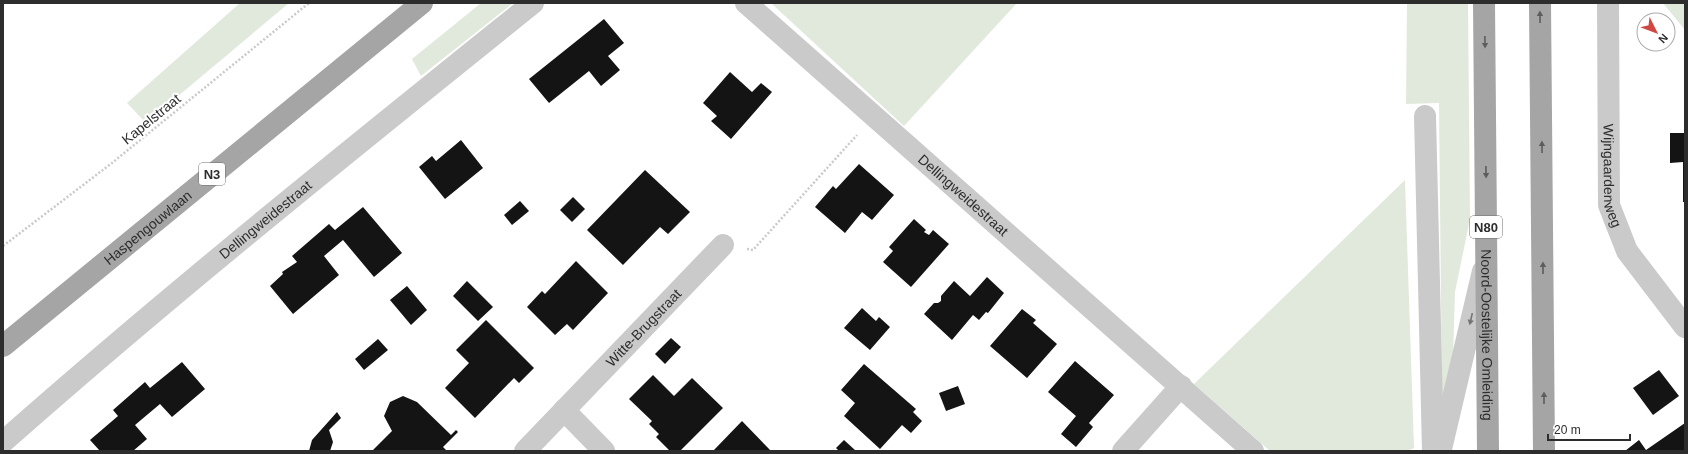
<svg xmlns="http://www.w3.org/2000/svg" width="1688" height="454" font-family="Arial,sans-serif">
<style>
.green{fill:#e1e9dc}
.building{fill:#141414}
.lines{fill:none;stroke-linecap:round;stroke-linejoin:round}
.path{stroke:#cacaca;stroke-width:2.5;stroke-dasharray:2 2;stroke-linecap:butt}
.minor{stroke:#cacaca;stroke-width:22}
.major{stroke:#a5a5a5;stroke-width:22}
.oneway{fill:#5d5d5d}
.oneway2{fill:#747474}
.labels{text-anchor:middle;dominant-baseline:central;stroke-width:4;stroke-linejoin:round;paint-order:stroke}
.shield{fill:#fff;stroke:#6c6c6c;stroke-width:1}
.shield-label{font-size:13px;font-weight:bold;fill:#2d2d2d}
.street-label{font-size:14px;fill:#2d2d2d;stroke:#fff}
</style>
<rect width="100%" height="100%" fill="#fff"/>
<g class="green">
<path d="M240,3H289L146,123L127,103Z"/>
<path d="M481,3H513L421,76L412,59Z"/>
<path d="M771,3H1017L904,126Z"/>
<path d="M1407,3H1468L1470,219L1455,292L1453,357L1442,403L1439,103L1406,104Z"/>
<path d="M1663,3H1685V30Z"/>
<path d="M1405,180L1414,448L1407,451H1270L1194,384Z"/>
</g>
<g class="building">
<path d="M604,19L624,43L608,56L620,70L601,86L589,71L549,103L529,79Z"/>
<path d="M730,72L752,92L761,83L772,92L731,139L711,121L717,116L703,103Z"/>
<path d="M1670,133H1685V202H1683V162L1670,163Z"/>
<path d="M461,140L483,168L445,199L419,167L432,156L436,161Z"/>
<path d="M859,164L894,195L872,220L862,212L845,233L815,207L833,186L836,189Z"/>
<path d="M645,170L690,212L668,234L660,227L623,265L587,230Z"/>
<path d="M573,197L585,209L572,222L560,210Z"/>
<path d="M520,201L529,211L512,225L504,215Z"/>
<path d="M363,207L402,253L374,277L343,240L324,256L339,275L293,314L270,286L283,274L282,272L297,262L292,256L329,224L335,230Z"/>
<path d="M914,219L926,230L924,232L929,235L933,230L949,244L911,287L883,262L893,251L889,247Z"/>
<path d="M576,261L608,293L573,330L567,324L555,335L527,307L542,291L545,294Z"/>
<path d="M987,277L1004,293L988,313L986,312L979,320L973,315L952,340L924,314L934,303H938L941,301V296L954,281L970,296Z"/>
<path d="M467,281L493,307L478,321L453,296Z"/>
<path d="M407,286L427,310L411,325L390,300Z"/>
<path d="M862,308L876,321L879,317L890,327L870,350L844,328Z"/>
<path d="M1022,309L1036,320L1033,323L1057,344L1027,378L990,346Z"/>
<path d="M486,320L534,368L519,383L514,378L475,418L445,388L469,363L456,350Z"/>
<path d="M671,338L681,347L665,364L655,354Z"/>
<path d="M378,339L388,350L364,370L355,359Z"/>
<path d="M1075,361L1114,395L1089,423L1093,427L1076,447L1061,434L1076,416L1048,392Z"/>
<path d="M182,362L205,389L172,417L160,404L135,425L147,439L133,451H100L90,440L118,416L113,410L145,382L150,388Z"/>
<path d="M864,364L916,409L913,412L922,421L911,433L902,425L880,449L844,416L855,403L841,390Z"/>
<path d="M1659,370L1679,396L1653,415L1633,388Z"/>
<path d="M653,375L674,396L692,378L723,408L680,451H670L656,437L659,434L649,424L652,421L629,399Z"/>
<path d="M958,386L965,404L946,411L939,393Z"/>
<path d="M403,396L417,402L451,435L456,430L458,432L443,447L447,451H372L392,431L384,416L390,402Z"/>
<path d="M337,412L341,418L329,430L333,442L330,451H309L312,440Z"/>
<path d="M742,421L771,451H713Z"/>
<path d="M1685,423V451H1625L1639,440L1646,450Z"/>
<path d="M844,440L856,451H839L836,448Z"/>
</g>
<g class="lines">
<g class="path">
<path d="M3,246L112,163L309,3"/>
<path d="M747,249L753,250L857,135"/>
</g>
<g class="minor">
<path id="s1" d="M746,3L1253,451"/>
<path id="s2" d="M1608,3L1609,205L1627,251L1685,327"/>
<path d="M1425,116L1433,451"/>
<path d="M564,410L604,451"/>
<path id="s3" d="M3,442C175,290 354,147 533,3"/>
<path d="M1441,449L1483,271"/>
<path id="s4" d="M525,451L723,245"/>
<path d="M1123,451L1181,386"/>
</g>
<g class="major">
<path id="s5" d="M1484,3L1488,451"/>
<path d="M1540,3L1544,451"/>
<path id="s6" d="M3,346L422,3"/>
</g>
</g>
<defs><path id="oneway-solid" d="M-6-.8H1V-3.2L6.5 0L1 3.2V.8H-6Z"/></defs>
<g class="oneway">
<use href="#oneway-solid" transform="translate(1540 17) rotate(-91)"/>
<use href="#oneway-solid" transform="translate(1485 42) rotate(89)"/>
<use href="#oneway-solid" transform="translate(1542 147) rotate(-91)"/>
<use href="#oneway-solid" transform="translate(1486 172) rotate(89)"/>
<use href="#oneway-solid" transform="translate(1543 268) rotate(-90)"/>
<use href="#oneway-solid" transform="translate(1544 398) rotate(-90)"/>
</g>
<use class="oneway2" href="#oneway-solid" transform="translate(1471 319) rotate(103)"/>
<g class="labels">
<g class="shield">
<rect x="199" y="163" width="26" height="22" rx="3"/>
<rect x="1470" y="216" width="32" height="22" rx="3"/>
</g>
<g class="shield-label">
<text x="212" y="174">N3</text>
<text x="1486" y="227">N80</text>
</g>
<g class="street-label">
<text transform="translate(151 119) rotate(-39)">Kapelstraat</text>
<text stroke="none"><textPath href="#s2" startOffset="173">Wijngaardenweg</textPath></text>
<text stroke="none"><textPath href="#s1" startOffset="290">Dellingweidestraat</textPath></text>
<text stroke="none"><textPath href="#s3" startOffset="344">Dellingweidestraat</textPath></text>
<text stroke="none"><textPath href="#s6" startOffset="187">Haspengouwlaan</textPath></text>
<text stroke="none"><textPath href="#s4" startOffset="171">Witte-Brugstraat</textPath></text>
<text stroke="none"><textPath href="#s5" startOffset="332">Noord-Oostelijke Omleiding</textPath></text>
</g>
</g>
<rect width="1688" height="454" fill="none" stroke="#2d2d2d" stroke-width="8"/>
<g transform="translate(1656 32) rotate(132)"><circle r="19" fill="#ffffff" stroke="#ababab"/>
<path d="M0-3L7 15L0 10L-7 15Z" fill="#cf4843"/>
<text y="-6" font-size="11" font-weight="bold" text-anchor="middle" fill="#2d2d2d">N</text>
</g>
<path d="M1548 434v6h82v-6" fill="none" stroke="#2d2d2d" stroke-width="2"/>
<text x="1554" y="434" font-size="12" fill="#2d2d2d" stroke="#ffffff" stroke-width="3" paint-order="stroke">20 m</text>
</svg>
